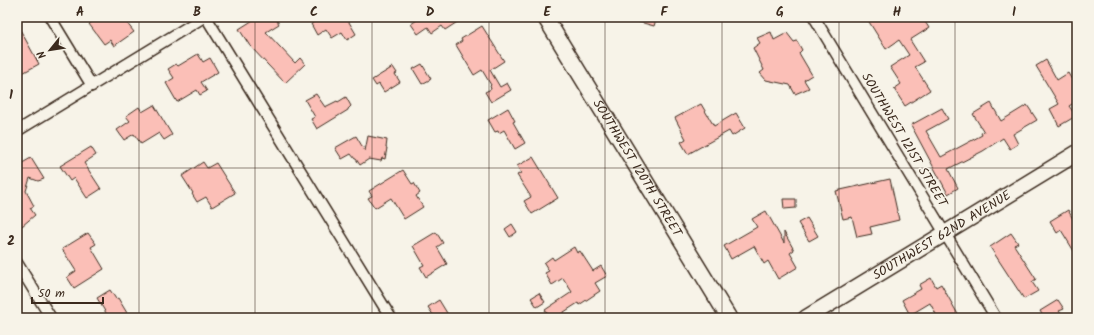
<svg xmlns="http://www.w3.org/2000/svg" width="1094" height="335" font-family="Kalam,sans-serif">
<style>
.building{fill:#fbbfb7;stroke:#3b2a1e}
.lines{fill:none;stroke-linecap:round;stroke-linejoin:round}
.street-casing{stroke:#3b2a1e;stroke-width:13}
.secondary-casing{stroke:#3b2a1e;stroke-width:18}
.street{stroke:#f7f3e8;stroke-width:10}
.secondary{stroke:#f7f3e8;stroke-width:15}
.grid{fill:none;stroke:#3b2a1e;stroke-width:1;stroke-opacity:0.55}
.labels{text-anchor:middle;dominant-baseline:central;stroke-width:3;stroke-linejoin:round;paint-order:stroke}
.street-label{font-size:13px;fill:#3b2a1e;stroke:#f7f3e8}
.neatline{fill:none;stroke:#3b2a1e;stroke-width:1.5}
.grid-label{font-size:13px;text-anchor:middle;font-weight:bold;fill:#3b2a1e}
</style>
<rect width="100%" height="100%" fill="#f7f3e8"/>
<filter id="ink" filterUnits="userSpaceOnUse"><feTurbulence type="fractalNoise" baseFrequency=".025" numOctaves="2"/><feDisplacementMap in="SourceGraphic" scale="8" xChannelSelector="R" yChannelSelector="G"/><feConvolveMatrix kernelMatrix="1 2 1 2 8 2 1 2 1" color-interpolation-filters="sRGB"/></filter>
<g filter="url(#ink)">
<g class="building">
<path d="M98,17H122L134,32L114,46L110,40L104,44L89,24Z"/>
<path d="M258,17H275L279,24L266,32L295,63L300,58L305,64L285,83L250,46L239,29Z"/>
<path d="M322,17H346L356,34L347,40L342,32L332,38L326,29L317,35L311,24Z"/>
<path d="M415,17H465L445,30L442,26L432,33L428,27L418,34L411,24L417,20Z"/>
<path d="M630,17H657L654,26L629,19Z"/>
<path d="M866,17H890L892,20L898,17H911L913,20L919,17H922L929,28L910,40L924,62L915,67L930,90L905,106L894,89L901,84L890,67L909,55L899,40L886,49Z"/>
<path d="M17,24L39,64L17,76Z"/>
<path d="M482,26L504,61L490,70L500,87L507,83L511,90L491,102L485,92L491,89L490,86L491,85L482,70L474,75L456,45L462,41L461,39Z"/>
<path d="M771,32L774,40L787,33L794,42L797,41L802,50L799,53L812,75L804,80L809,88L795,94L790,85L766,80L760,73L764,70L753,48L760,43L757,38Z"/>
<path d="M198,54L203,62L210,58L218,72L201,82L207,91L200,95L197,90L177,102L166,83L174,78L168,69L176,64L178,66Z"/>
<path d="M1046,60L1057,80L1068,73L1077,89V101L1069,106L1076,116L1059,126L1050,109L1059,104L1036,66Z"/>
<path d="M422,64L431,79L422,84L413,69Z"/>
<path d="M393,67L397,73L395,74L400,82L384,92L379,84L376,86L372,80Z"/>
<path d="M316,94L325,107L337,101L338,102L346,97L351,106L348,109V110L317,129L311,119L315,117L305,100Z"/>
<path d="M991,103L1001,121L1027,105L1037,120L1013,134L1018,144L1010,149L1003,138L983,151L948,169L958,188L948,194L911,125L942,108L948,119L926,131L941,157L982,135L981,133L984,132L973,114Z"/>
<path d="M701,104L714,126L736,113L745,128L732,136L729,131L688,154L681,142L686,139L675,118Z"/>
<path d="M154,105L172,135L164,140L159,133L141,144L134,134L124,140L117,130L130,121L126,116L139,107L142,112Z"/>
<path d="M508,108L515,121L513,122L525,143L515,149L504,130L499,133L498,131L495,132L488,120Z"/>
<path d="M356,136L365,151L368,136L387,140L386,148H387L385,159L382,158L381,161L369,159L360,165L356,159H355L351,154L342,159L335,148Z"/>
<path d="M91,147L96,155L84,163L101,189L87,198L74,178L70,181L60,166Z"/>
<path d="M533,157L558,198L532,214L524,201L531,197L517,175L521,173L517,166Z"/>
<path d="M31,158L44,179L38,181L30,178L26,191L34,206L30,208L35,215L22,226L17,217V166Z"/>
<path d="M203,162L207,168L216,163L235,193L212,207L206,197L197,202L192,194L193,193L182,176Z"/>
<path d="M403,170L412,184L414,183L420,193L416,196L423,207L404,219L391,198L375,208L368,198L372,196L369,191Z"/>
<path d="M890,179L899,220L870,227L872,234L857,237L852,217L843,219L836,191Z"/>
<path d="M783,199H796V208L784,209Z"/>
<path d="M1068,210L1074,221L1077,219V256L1061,230L1057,233L1050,221Z"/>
<path d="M766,211L784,243V232L794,250L790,253L798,267L778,279L768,261L764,264L754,246L731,259L724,246L757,227L752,219Z"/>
<path d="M807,218L818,236L809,241L798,223Z"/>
<path d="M512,224L517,232L510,237L505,229Z"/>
<path d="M436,232L443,243L437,247L447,264L426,277L420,267L424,265L413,246Z"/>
<path d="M88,233L96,244L91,247L104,269L74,288L67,277L76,271L62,249Z"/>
<path d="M1011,233L1018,243L1014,245L1036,279L1032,282L1038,291L1024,299L990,247Z"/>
<path d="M574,247L577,253L580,251L593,271L601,266L607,276L595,283L600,291L579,305L578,303L561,314L564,318H550L545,310L572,292L563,278L552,285L545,273L549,271L544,263L552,257L554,260Z"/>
<path d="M931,278L936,287L941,284L960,318H938L930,303L910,315L902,300L921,289L919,285Z"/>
<path d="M110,290L116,299L118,298L130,318H109L97,298Z"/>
<path d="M539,293L545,302L537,307L531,298Z"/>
<path d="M439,300L450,318H435L428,307Z"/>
<path d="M1058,300L1064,309L1059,311L1064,318H1044L1040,311Z"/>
</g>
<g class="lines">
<defs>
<g id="street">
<path d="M50,17L92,86"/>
<path d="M206,17L391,318"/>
<path d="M814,17L996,318"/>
<path d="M17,131L204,17"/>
<path d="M17,263L51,318"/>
</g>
<g id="secondary">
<path id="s1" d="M545,17L729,318"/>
<path id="s2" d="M806,318L1077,153"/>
</g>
</defs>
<use href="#street" class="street-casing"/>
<use href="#secondary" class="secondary-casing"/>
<use href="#street" class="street"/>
<use href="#secondary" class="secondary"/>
</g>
</g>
<path class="grid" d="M139,17V318M255,17V318M372,17V318M489,17V318M605,17V318M722,17V318M839,17V318M955,17V318M17,168H1077"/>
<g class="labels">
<g class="street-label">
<text transform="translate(904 140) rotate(59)">SOUTHWEST 121ST STREET</text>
<text stroke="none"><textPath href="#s1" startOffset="177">SOUTHWEST 120TH STREET</textPath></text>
<text stroke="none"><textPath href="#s2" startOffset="159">SOUTHWEST 62ND AVENUE</textPath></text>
</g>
</g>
<rect width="1094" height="335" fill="none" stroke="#f7f3e8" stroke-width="44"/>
<g transform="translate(50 50) rotate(240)" stroke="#f7f3e8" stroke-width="3" paint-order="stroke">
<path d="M0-3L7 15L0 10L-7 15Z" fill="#3b2a1e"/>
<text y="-6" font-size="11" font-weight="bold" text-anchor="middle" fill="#3b2a1e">N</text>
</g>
<path d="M32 297v6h71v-6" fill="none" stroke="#3b2a1e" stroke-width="2"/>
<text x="38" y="297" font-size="12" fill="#3b2a1e" stroke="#f7f3e8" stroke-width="3" paint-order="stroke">50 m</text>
<rect x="22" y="22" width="1050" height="291" class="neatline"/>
<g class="grid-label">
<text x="80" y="16">A</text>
<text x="197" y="16">B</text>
<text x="314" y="16">C</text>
<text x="430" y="16">D</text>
<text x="547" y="16">E</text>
<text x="664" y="16">F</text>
<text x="780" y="16">G</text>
<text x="897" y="16">H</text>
<text x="1014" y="16">I</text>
<text x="11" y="99">1</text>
<text x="11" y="245">2</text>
</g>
</svg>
